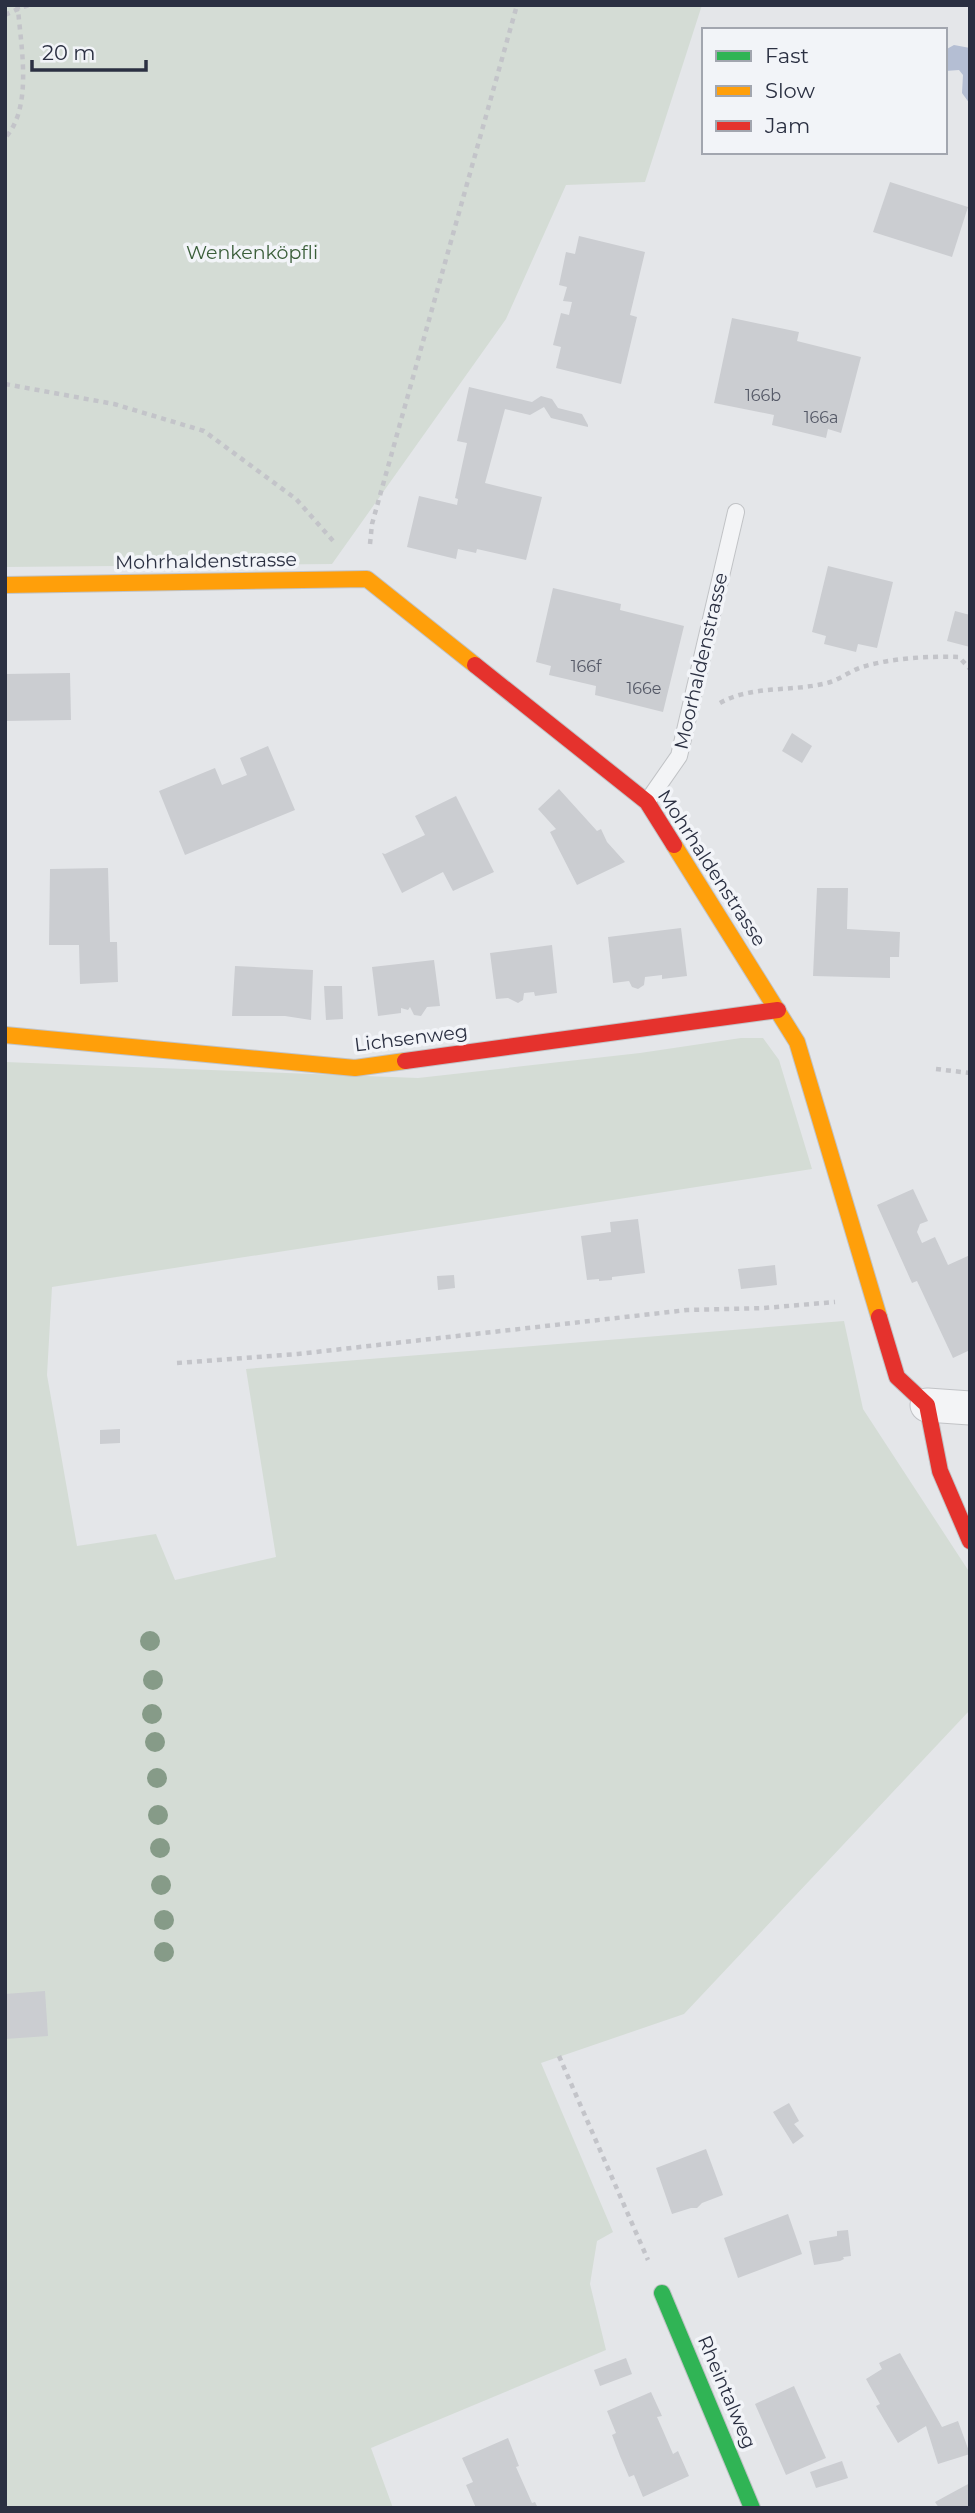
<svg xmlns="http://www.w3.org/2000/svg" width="975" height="2513" font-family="Montserrat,sans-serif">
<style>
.green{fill:#d4dcd5}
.water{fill:#b4bed3}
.building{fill:#cbcdd1}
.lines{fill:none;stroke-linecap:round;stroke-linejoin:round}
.lane-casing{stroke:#c1c3c6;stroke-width:18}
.street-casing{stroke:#c1c3c6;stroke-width:35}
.fast-casing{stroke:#c1c3c6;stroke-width:18}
.slow-casing{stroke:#c1c3c6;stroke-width:18}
.jam-casing{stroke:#c1c3c6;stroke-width:18}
.path{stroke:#c3c4c9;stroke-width:4.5;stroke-dasharray:5 5;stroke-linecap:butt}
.lane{stroke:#f3f4f6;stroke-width:16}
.street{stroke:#f3f4f6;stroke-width:33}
.fast{stroke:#30b455;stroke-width:16}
.slow{stroke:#ff9f0a;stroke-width:16}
.jam{stroke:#e5322d;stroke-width:16}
.tree{fill:#869b88}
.labels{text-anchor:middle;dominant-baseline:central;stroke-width:7;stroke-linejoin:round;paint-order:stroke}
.number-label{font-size:16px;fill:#555967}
.park-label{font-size:19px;fill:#3a5e39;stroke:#f2f4f8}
.street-label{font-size:19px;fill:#2b3042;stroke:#f2f4f8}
</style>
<rect width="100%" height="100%" fill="#e4e6e9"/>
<g class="green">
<path d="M5,5H702L645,182L566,185L506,319L332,564L5,567Z"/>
<path d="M741,1038H763L779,1060L812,1169L52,1287L47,1375L77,1546L156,1534L175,1580L276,1557L246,1369L844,1321L863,1409L970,1573V1710L684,2014L541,2063L613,2232L597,2241L590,2284L606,2350L371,2448L393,2508H5V1062L418,1078L640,1053Z"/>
</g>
<path class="water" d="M954,45L970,48V104L962,93L963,75L959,70L945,71V50Z"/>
<g class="building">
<path d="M890,182L968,207L952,257L873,232Z"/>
<path d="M579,236L645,252L630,315L637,317L621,384L556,368L561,347L553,345L561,313L569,315L572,302L563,301L567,287L559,285L566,252L575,254Z"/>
<path d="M732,318L799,332L797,341L861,357L841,433L828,429L826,438L772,425L774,415L714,403Z"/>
<path d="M469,387L532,402L541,396L552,399L558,408L582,414L588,425V427L551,418L544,407L530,415L505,409L485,483L542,497L526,560L477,549L476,553L458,549L456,559L407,547L419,496L457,505L458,499L455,498L467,443L457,441Z"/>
<path d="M828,566L893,582L877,648L858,644L856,652L824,644L826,636L812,632Z"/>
<path d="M553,588L621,604L620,610L684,626L663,712L595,695L596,686L549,675L551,666L536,662Z"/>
<path d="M955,611L970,615V647L947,641Z"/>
<path d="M70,673L71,720L5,721V674Z"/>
<path d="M792,733L812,746L802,763L782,751Z"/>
<path d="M268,746L295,810L185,855L159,791L215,768L222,785L247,775L240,758Z"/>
<path d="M559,789L597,831L601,829L607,842L625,862L577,885L550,832L556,829L538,809Z"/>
<path d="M456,796L494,872L453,891L443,872L402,893L382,853L385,854L425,835L415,816Z"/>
<path d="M108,868L110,942H117L118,982L80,984L79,945H49L50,869Z"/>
<path d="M817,888H848L847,929L900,932L899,957H890V978L813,976Z"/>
<path d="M681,928L687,976L662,979V975L645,977L644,985L638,989L632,987L629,981L613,983L608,937Z"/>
<path d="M552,945L557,993L535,996L534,992L524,993L523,1000L518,1003L508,998L496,999L490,953Z"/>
<path d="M434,960L440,1006L427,1007L421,1016L414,1015L410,1007L408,1010L401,1008V1013L378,1016L372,967Z"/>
<path d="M235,966L313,970L311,1020L285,1016H232Z"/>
<path d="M324,986H342L343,1019L326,1020Z"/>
<path d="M913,1189L928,1221L920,1224L917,1232L922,1243L935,1237L948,1265L970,1255V1350L953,1358L917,1281L912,1283L877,1205Z"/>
<path d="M638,1219L645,1273L612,1277V1280L599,1281V1279L587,1280L581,1236L611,1232L610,1222Z"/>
<path d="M775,1265L777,1285L741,1289L738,1269Z"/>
<path d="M454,1275L455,1288L438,1290L437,1276Z"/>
<path d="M120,1429V1443L100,1444V1430Z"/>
<path d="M45,1991L48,2036L5,2039V1994Z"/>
<path d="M789,2103L799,2121L794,2124L804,2136L793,2144L773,2112Z"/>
<path d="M706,2149L723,2195L702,2203L697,2208H691L672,2214L656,2168Z"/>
<path d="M788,2214L802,2254L738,2278L724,2238Z"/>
<path d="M848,2230L851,2256L843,2257L844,2259L840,2261L814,2265L809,2241L837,2236V2231Z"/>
<path d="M900,2353L942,2427L958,2421L970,2454L938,2464L926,2426L898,2443L876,2406L880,2404L866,2379L882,2369L879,2363Z"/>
<path d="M626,2358L632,2374L600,2386L594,2370Z"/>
<path d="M794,2386L826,2458L786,2475L755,2404Z"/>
<path d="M651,2392L662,2416L657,2417L664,2433L673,2454L678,2451L689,2476L643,2497L634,2475L629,2477L620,2456L612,2435L616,2433L607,2411Z"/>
<path d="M508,2438L519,2466L516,2467L532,2503L535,2502L538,2508H476L466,2485L473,2482L462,2458Z"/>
<path d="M842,2461L848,2478L816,2488L810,2472Z"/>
<path d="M970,2483V2508H939L935,2502Z"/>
</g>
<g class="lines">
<defs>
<path id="lane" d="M647,802L679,756L736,512"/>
<path id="street" d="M927,1405L970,1408"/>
<path id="fast" d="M662,2293L752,2508"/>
<g id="slow">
<path d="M5,585L367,579L475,665"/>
<path d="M674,845L797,1042L879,1317"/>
<path d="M5,1035L355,1068L405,1061"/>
</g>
<g id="jam">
<path d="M475,665L647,802L674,845"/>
<path d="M405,1061L778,1010"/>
<path d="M879,1317L897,1377L927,1405L940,1471L970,1541"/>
</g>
</defs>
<use href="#lane" class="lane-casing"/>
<use href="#street" class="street-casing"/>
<use href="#fast" class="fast-casing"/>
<use href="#slow" class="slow-casing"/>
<use href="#jam" class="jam-casing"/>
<g class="path">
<path d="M17,5L18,9L29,5"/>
<path d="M5,15L18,9C21,47 33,108 5,138"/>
<path d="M5,384L114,404L204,431L296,499L334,542"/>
<path d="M370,544L372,524L517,5"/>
<path d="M720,703C751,685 793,692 827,683C839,680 850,671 862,667C892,658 928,656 959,657L970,669"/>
<path d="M936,1069L970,1073"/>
<path d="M177,1363L298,1354L687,1310L764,1308L835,1302"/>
<path d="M559,2056L648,2260"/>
</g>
<use href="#lane" class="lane"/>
<use href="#street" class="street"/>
<use href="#fast" class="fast"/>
<use href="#slow" class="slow"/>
<use href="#jam" class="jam"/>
</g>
<g class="tree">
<circle cx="150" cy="1641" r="10"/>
<circle cx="153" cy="1680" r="10"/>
<circle cx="152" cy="1714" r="10"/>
<circle cx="155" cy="1742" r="10"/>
<circle cx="157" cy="1778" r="10"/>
<circle cx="158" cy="1815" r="10"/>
<circle cx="160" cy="1848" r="10"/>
<circle cx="161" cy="1885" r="10"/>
<circle cx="164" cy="1920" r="10"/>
<circle cx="164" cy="1952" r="10"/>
</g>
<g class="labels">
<g class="number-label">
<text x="763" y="395">166b</text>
<text x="821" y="417">166a</text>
<text x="586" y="666">166f</text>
<text x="644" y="688">166e</text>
</g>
<g class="park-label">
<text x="252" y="252">Wenkenköpfli</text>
</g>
<g class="street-label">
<text transform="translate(206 561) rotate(-1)">Mohrhaldenstrasse</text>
<text transform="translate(701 661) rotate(-77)">Moorhaldenstrasse</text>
<text transform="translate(712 868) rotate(57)">Mohrhaldenstrasse</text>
<text transform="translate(411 1038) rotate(-7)">Lichsenweg</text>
<text transform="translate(727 2392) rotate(67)">Rheintalweg</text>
</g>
</g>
<rect width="975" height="2513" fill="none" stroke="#2b3042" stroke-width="14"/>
<rect x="702" y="28" width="245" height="126" fill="#f2f4f8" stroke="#a2a6af" stroke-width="2"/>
<rect x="716" y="51" width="35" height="10" fill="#30b455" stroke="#a2a6af" stroke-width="2"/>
<text x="765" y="63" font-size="21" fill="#2b3042">Fast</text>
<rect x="716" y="86" width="35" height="10" fill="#ff9f0a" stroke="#a2a6af" stroke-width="2"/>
<text x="765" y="98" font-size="21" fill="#2b3042">Slow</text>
<rect x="716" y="121" width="35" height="10" fill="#e5322d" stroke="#a2a6af" stroke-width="2"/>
<text x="765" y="133" font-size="21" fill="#2b3042">Jam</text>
<path d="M32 60v10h114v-10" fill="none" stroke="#2b3042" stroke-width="3.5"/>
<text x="42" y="60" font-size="21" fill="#2b3042" stroke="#f2f4f8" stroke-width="5" paint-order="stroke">20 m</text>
</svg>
